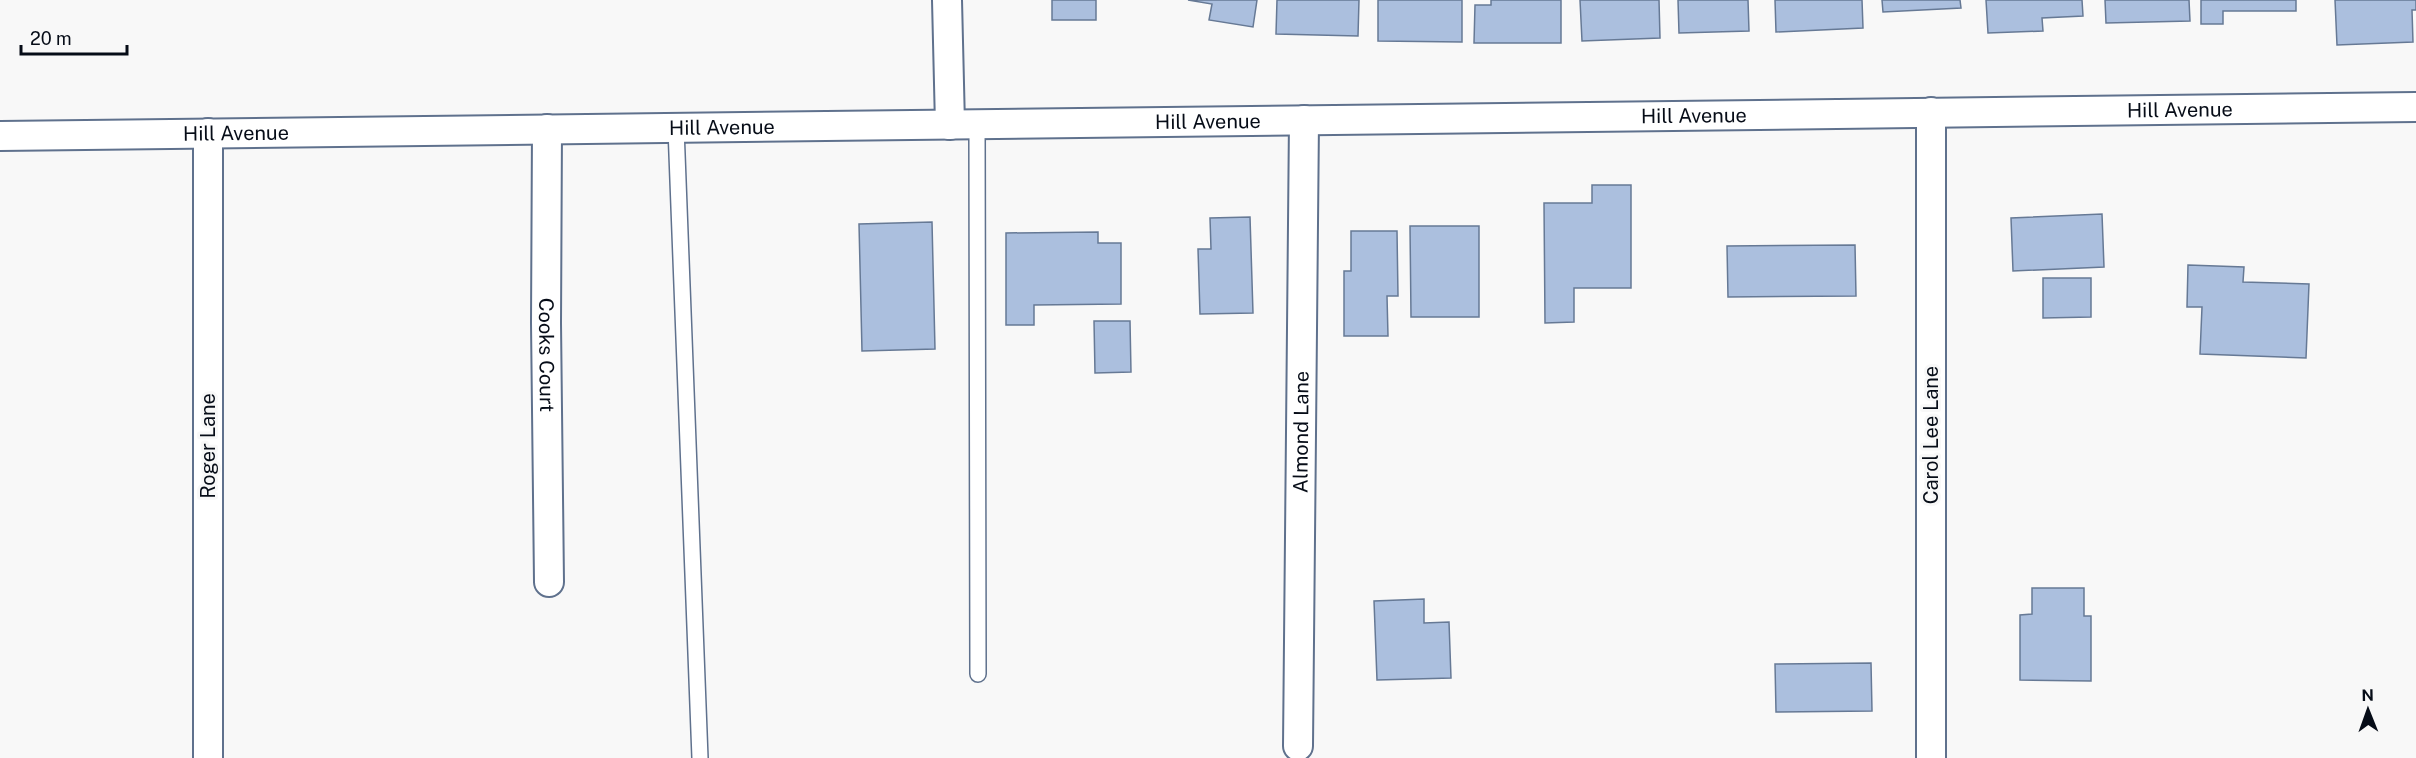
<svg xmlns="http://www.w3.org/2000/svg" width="2416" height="758" font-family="'Public Sans',sans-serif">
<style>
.building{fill:#abbfde;stroke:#667995;stroke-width:1.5}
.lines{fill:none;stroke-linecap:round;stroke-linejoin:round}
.service-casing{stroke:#5f718d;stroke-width:18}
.minor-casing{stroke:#5f718d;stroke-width:32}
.service{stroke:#fff;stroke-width:15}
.minor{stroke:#fff;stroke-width:28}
.labels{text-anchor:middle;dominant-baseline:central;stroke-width:6;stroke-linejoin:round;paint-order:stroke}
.street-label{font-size:20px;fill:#060c17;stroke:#f8f8f8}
</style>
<rect width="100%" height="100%" fill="#f8f8f8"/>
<g class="building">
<rect x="1052" y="0" width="44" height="20"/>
<path d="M1188,0H1257L1253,27L1209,20L1212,4Z"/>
<path d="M1277,0H1359L1358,36L1276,34Z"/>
<path d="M1378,0H1462V42L1378,41Z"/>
<path d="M1491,0H1561V43H1474L1475,5H1491Z"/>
<path d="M1580,0H1659L1660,38L1582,41Z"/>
<path d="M1678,0H1748L1749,31L1679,33Z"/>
<path d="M1775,0H1862L1863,28L1776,32Z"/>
<path d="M1882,0H1960L1961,8L1883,12Z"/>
<path d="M1986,0H2082L2083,16L2042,18L2043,31L1988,33Z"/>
<path d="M2105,0H2189L2190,21L2106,23Z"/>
<path d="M2201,0H2296V11H2223V24H2201Z"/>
<path d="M2335,0H2416V10H2412L2413,42L2337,45Z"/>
<path d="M1592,185H1631V288H1574V322L1545,323L1544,203H1592Z"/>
<path d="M2102,214L2104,267L2013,271L2011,218Z"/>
<path d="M1250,217L1253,313L1200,314L1198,249H1211L1210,218Z"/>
<path d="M932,222L935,349L862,351L859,224Z"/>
<path d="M1410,226H1479V317H1411Z"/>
<path d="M1351,231H1397L1398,296H1387L1388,336H1344V271H1351Z"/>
<path d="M1098,232V243H1121V304L1034,305V325H1006V233Z"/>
<path d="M1855,245L1856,296L1728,297L1727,246Z"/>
<path d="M2188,265L2244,267L2243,282L2309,284L2306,358L2200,354L2202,307H2187Z"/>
<path d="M2043,278H2091V317L2043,318Z"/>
<path d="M1094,321H1130L1131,372L1095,373Z"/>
<path d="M2032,588H2084V616H2091V681L2020,680V615L2032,614Z"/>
<path d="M1424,599V623L1449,622L1451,678L1377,680L1374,601Z"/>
<path d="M1871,663L1872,711L1776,712L1775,664Z"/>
</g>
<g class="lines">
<defs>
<g id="service">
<path d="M977,124L978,674"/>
<path d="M676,128L700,758"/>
</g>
<g id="minor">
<path d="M947,0L950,125"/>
<path id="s1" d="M547,129L546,323L549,582"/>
<path d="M208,133V758"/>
<path id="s2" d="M0,136L2416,107"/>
<path id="s3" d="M1298,746L1304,120"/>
<path d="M1931,758V112"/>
</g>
</defs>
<use href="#service" class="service-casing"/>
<use href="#minor" class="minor-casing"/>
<use href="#service" class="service"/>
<use href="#minor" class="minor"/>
</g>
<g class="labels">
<g class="street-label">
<text stroke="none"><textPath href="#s2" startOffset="2180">Hill Avenue</textPath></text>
<text stroke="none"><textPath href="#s2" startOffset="1694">Hill Avenue</textPath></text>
<text stroke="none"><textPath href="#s2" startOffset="1208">Hill Avenue</textPath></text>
<text stroke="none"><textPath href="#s2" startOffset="722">Hill Avenue</textPath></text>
<text stroke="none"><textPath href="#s2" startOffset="236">Hill Avenue</textPath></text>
<text stroke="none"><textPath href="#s1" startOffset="226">Cooks Court</textPath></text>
<text stroke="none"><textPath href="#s3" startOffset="314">Almond Lane</textPath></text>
<text transform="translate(1931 435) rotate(-90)">Carol Lee Lane</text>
<text transform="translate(208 446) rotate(-90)">Roger Lane</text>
</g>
</g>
<g transform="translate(2368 710) rotate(359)" stroke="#f8f8f8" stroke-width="4.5" paint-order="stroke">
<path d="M0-4.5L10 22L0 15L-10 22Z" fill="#060c17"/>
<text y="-9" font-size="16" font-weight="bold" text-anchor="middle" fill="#060c17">N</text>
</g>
<path d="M21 45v9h106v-9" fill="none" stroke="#060c17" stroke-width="3"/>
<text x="30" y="45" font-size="18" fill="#060c17" stroke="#f8f8f8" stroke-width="4.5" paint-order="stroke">20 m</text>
</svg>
